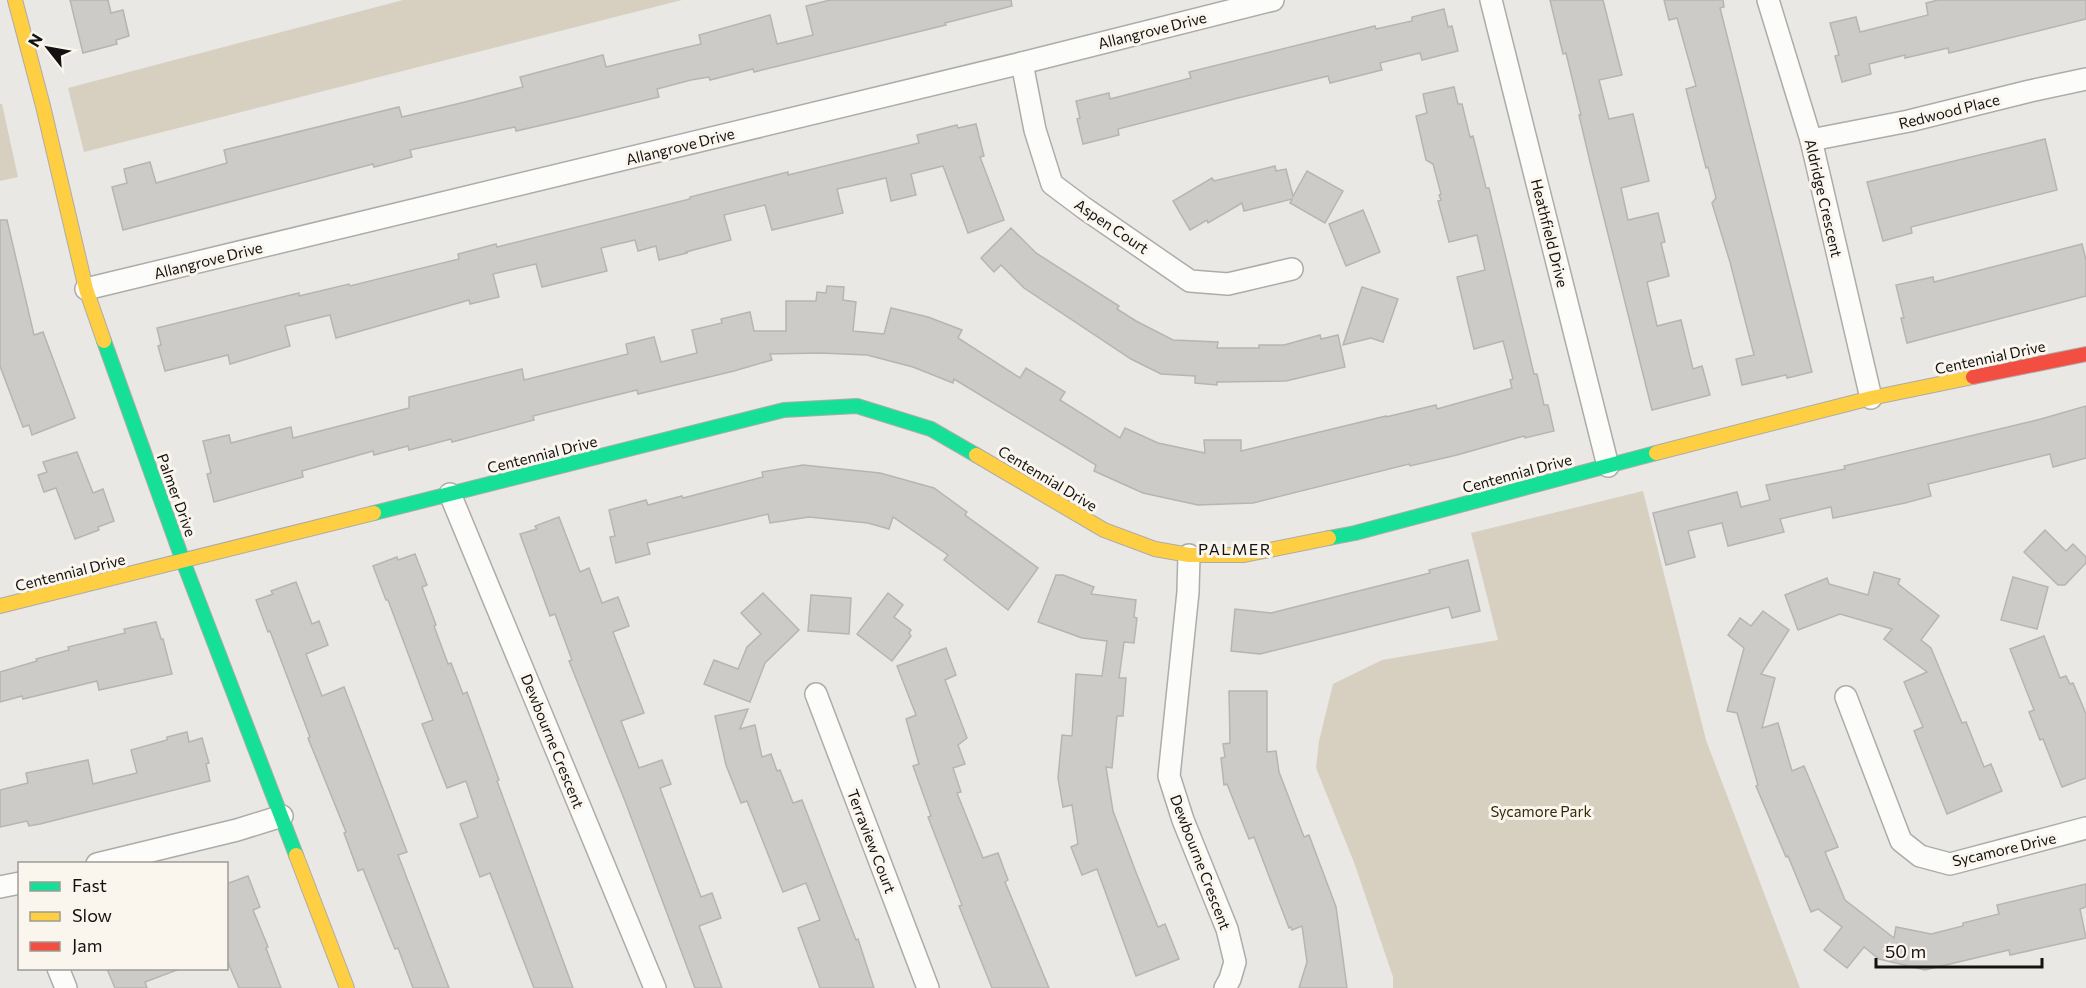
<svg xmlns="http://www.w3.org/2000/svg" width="2086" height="988" font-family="Commissioner,sans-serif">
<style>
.green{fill:#d7d0c0}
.building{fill:#cdcbc8;stroke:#b6b5b2;stroke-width:1.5}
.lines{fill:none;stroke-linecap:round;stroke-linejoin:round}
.street-casing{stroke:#adaca8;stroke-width:24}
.fast-casing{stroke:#adaca8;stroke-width:16}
.slow-casing{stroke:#adaca8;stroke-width:16}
.jam-casing{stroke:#adaca8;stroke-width:16}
.street{stroke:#fcfcfb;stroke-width:21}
.fast{stroke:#16e098;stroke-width:14}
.slow{stroke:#ffcf43;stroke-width:14}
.jam{stroke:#f24e42;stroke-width:14}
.labels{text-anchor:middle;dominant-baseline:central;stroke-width:6;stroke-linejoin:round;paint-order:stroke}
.street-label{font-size:15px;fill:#141210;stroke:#faf6ee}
.park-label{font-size:15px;fill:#36290b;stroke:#faf6ee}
.neighbourhood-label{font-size:16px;letter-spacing:1.5px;fill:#141210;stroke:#faf6ee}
</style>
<rect width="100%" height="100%" fill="#eae8e4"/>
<g class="green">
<path d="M403,0H682L84,152L68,88Z"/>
<path d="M0,104H2L18,177L0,181Z"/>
<path d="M1643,491L1706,740L1800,988H1393V977L1355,865L1316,768L1319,741L1333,684L1382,660L1498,640L1471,533Z"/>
</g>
<g class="building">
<path d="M70,0H108L111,13L123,10L129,36L116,40L117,44L83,53Z"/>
<path d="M830,0H1011L1012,6L945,23L946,25L754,72L753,69L710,80L709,77L691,80L657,89L659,97L577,117L516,131L515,127L410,150L412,157L374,167L373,164L123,230L112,187L127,183L124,169L150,162L156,183L227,163L224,150L399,107L402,117L465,102L523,87L520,77L603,55L606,67L667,52L701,44L699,35L770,15L777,44L813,35L806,6Z"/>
<path d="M1550,0H1603L1622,75L1599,80L1609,119L1633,114L1649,181L1621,188L1628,220L1658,213L1665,242L1661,243L1669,276L1647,282L1657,326L1681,320L1693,369L1702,366L1710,395L1652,410L1591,166L1579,115H1581L1566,53L1563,54Z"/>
<path d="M1664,0H1723L1724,7L1720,8L1812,372L1787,378L1786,375L1742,385L1736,359L1754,355L1730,262L1712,203L1716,198L1708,167L1706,168L1686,89L1696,86L1677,18L1669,20Z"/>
<path d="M1938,0H2086V19L1949,53L1948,48L1905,58V55L1869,64L1871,74L1842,82L1835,56L1839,55L1830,23L1856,17L1860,32L1928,15L1926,3Z"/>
<path d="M1444,9L1448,27L1452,26L1458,51L1422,60L1420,53L1380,63L1382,70L1330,83L1328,76L1238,98L1118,129L1119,135L1083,144L1077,119L1080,118L1076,101L1109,93L1110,99L1191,78L1189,72L1375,26L1376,29L1412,21V17Z"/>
<path d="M1454,87L1458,104H1462L1470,137L1473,136L1486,188H1489L1534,374H1537L1544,405H1548L1554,431L1525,438L1524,436L1457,455L1410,466L1409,464L1253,503L1198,505L1143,493L1094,471L1096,465L954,379L953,383L913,367L867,355L820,353L770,354L772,360L734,371L638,394L637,390L588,402L533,416L534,420L452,442L451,439L409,450L408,446L374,455L373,451L302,471L303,477L214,502L207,474L211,473L203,441L229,435L231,443L291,427L293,438L409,408V397L522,369L524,380L628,354L626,344L654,337L661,362L697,353L692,330L722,323L721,319L750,312L754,331H786V301H816L817,292L826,293L827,286L844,287L843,300L856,302L853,331L884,334L891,308L928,317L962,330L958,338L1020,378L1026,368L1065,392L1060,400L1120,438L1125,428L1158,443L1205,453L1204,440H1241V451L1386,416V417L1436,405L1437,409L1512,388L1510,380L1513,379L1503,341L1474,349L1457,277L1485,270L1477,235L1449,242L1438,201L1441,200L1439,195L1441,194L1433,164L1426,160L1416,116L1427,113L1423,94Z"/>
<path d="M976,124L984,156L980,157L1004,220L968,233L943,166L911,174L916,195L891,201L886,178L837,189L843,213L772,230L765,205L724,215L731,240L686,252L687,253L659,260L656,246L638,251L635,240L601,248L607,271L542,287L536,264L493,274L499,297L470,304L469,300L336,338L330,315L285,326L290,346L230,364L228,355L165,371L158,346L161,345L157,328L299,293V296L349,284L350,286L459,259L458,254L496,244L497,247L690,199V197L788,172V175L919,143L917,135L957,125L958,128Z"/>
<path d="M2045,139L2057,190L1911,227L1912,233L1883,241L1867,182Z"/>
<path d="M1275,166L1276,171L1286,169L1293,196L1307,171L1343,191L1325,223L1290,203L1292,199L1244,211L1242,203L1208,223L1207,220L1190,230L1173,201L1212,178L1214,181Z"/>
<path d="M1363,210L1380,252L1346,266L1329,224Z"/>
<path d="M0,220H7L34,335L43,332L75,418L32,435L29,425L23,427L0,366Z"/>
<path d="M1011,228L1036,253L1119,306L1117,309L1136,321L1173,340L1218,342L1217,348H1259V345H1284L1320,335L1321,339L1338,335L1345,367L1286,381L1217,382V385L1195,383V376L1161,374L1131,359L1024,288L1001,265L994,272L981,258Z"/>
<path d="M2082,244L2086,260V296L1907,343L1901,318H1904L1896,285L1933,277L1934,282Z"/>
<path d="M1362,287L1398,299L1383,342L1371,338L1343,345Z"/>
<path d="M2086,406V458L2053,467L2050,454L1928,484L1931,496L1905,503L1833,518L1831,507L1780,519L1784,532L1728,546L1722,523L1688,531L1695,557L1666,565L1653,513L1737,492L1741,507L1770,500L1766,485L1845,469L1844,466L2041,419Z"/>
<path d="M77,452L93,493L103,489L114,521L98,527L99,530L75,539L56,488L44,492L38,475L47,472L43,462Z"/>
<path d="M803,465L880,473L934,488L967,512L965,515L1038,568L1008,610L944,560L948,555L893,517L889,529L868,523L809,517L770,523L768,514L647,543L650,554L616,563L610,537L615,536L609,510L646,500L648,505L682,496L683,498L763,477L762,472Z"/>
<path d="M559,517L580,572L589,568L602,603L618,597L629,626L613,632L644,713L621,721L639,768L662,760L671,784L660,788L701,897L712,893L721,918L699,926L722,988H695L625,801L569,661L572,660L555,614L550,616L520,534L537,529L535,526Z"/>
<path d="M2045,530L2066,551L2073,544L2086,557V563L2065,585H2058L2024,552Z"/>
<path d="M415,554L427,585L422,587L436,625L434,626L448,664L451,663L463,694L467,692L499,780L497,781L573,988H534L490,873L480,877L460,824L478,817L466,781L447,788L422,724L433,720L388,600H386L373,566L397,557L398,560Z"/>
<path d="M1468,560L1480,611L1452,618L1449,607L1260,654L1231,651L1235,609L1271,613L1430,573L1429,570Z"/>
<path d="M1874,572L1900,579L1898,584L1939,616L1921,640L1931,648L1962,723L1966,722L1984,767L1991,764L2002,791L1947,814L1914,731L1923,727L1904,682L1927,672L1884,639L1892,629L1840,614L1798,630L1785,595L1827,578L1829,584L1868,595Z"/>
<path d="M1056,575H1063L1094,587L1091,594L1136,600L1134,617L1137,618L1134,643L1124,642L1119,678H1126L1123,716H1117L1112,768L1106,767L1113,811L1137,875L1158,927L1165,924L1179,959L1136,976L1097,869L1082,875L1071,847L1078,844L1072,805L1063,807L1058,778L1062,735L1072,736L1076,674L1102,676L1107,641L1082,638L1038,622Z"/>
<path d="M2013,577L2048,587L2037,629L2001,620Z"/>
<path d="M296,582L312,624L319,621L328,645L306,654L322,696L344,687L407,852L398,855L449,988H413L398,948L395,949L363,869L358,871L344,833L346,832L308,738L310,737L270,631L268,632L256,600L273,594L271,591Z"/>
<path d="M763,593L799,630L765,663L750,702L704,684L714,660L738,669L747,647L761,634L741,613Z"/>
<path d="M888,593L903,605L894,617L911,630L909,633L911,636L892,661L857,634Z"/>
<path d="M811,595L851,598L849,634L808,631Z"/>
<path d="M1763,611L1789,630L1761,674L1775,678L1762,728L1778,723L1792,771L1804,766L1838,847L1825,852L1845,900L1894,938L1896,927L1931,934L1963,926V923L1999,914L1997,905L2086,884V907L2080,909L2086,938L2010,955L2009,950L1925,970L1879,959L1864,947L1847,968L1824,950L1842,927L1818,909L1811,912L1788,856L1786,857L1756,786L1758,785L1737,713L1727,711L1744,648L1728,635L1740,618L1751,626Z"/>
<path d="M156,622L161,639H163L172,674L99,690L97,681L23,699L22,696L0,702V672L37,661L36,659L69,650L68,647L125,633L124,629Z"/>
<path d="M2044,636L2060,678L2066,676L2070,684L2073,683L2086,714V778L2062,787L2043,739L2040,740L2029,712L2034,710L2010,649Z"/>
<path d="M946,648L956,675L945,680L967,738L958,745L965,764L953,768L961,792L957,793L983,858L998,853L1008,880L1005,882L1049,988H992L959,906L962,905L928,817L931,816L913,766L919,764L906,719L916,715L897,666Z"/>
<path d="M1229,691H1267V752L1276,751L1279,772L1304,837L1309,835L1336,907L1347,988H1299L1307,962L1302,926L1292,930L1291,927L1289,928L1254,837L1249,839L1227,784L1224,785L1221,758L1225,757L1223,744L1230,743Z"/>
<path d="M748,709L740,729L755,725L762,757L771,754L777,771L780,770L793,803L802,800L856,940L858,939L874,988H820L798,928L820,920L806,883L783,892L747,801L741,803L726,765L715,716Z"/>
<path d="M187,732L189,742L202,738L209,763L206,764L210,781L40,824L29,826L27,821L0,827V790L28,783L26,773L88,760L93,784L112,779L137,773L131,750L167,740V737Z"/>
<path d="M248,876L260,907L253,910L268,947L266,948L281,988H239L226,958V884Z"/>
<path d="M107,969H176L177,970L145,982L147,988H115Z"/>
</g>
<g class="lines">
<defs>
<g id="street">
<path d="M1491,0L1608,466"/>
<path d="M1768,0L1811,140L1871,398"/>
<path d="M1022,63L1035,130L1052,184L1084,208L1190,281L1228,284L1292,269"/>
<path d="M1811,140L1909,121L2030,91L2086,79"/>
<path d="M86,289L1022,63L1273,0"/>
<path d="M450,494L655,988"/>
<path d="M1189,555L1188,592L1169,776L1183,820L1227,929L1235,962L1230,979L1225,988"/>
<path d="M816,694L928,988"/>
<path d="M1846,697L1901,841L1920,856L1950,864L2086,828"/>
<path d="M97,864L237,830L282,816"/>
<path d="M0,887L20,883"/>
<path d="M58,968L66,988"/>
</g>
<g id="fast">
<path d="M104,341L183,561L296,855"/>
<path d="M374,513L784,410L857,406L931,429L976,455"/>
<path d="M1329,538L1355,533L1656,453"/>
</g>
<g id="slow">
<path d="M15,0L43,106L86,289L104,341"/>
<path d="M1656,453L1871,398L1973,377"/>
<path d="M976,455L1104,530L1155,549L1189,555H1244L1329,538"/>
<path d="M0,606L374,513"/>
<path d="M296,855L347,988"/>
</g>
<path id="jam" d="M1973,377L2086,354"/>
</defs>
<use href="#street" class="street-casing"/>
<use href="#fast" class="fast-casing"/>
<use href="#slow" class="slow-casing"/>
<use href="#jam" class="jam-casing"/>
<use href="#street" class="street"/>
<use href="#fast" class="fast"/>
<use href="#slow" class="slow"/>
<use href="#jam" class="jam"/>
</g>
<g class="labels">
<g class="street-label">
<text transform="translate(1152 30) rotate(-14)">Allangrove Drive</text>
<text transform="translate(1949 111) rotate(-14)">Redwood Place</text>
<text transform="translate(680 146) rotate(-14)">Allangrove Drive</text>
<text transform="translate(1824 198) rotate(77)">Aldridge Crescent</text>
<text transform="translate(1112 226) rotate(34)">Aspen Court</text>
<text transform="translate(1550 233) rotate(76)">Heathfield Drive</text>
<text transform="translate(208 260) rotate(-14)">Allangrove Drive</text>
<text transform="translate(1990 357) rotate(-12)">Centennial Drive</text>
<text transform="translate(542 454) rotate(-14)">Centennial Drive</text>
<text transform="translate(1517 473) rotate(-15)">Centennial Drive</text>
<text transform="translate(1048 478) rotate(31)">Centennial Drive</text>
<text transform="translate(177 495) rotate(70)">Palmer Drive</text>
<text transform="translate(70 572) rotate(-14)">Centennial Drive</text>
<text transform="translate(553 741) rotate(68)">Dewbourne Crescent</text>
<text transform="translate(872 841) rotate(69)">Terraview Court</text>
<text transform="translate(2004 849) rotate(-13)">Sycamore Drive</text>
<text transform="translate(1201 862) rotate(69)">Dewbourne Crescent</text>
</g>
<g class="park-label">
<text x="1541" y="811">Sycamore Park</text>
</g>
<g class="neighbourhood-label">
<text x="1235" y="548">PALMER</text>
</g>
</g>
<rect x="18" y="862" width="210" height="108" fill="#faf6ee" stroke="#9e9b95" stroke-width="1.5"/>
<rect x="30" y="882" width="30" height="9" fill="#16e098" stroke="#9e9b95" stroke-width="1.5"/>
<text x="72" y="892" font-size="18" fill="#141210">Fast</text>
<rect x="30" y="912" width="30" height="9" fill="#ffcf43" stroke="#9e9b95" stroke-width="1.5"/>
<text x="72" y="922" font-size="18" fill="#141210">Slow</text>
<rect x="30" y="942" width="30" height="9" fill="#f24e42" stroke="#9e9b95" stroke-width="1.5"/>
<text x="72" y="952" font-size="18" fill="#141210">Jam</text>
<g transform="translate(48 48) rotate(301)" stroke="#faf6ee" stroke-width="4.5" paint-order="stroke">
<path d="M0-4.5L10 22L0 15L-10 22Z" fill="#141210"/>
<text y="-9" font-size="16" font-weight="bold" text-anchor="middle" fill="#141210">N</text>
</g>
<path d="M1876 958v9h166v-9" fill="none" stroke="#141210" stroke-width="3"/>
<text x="1885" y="958" font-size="18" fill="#141210" stroke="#faf6ee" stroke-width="4.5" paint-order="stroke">50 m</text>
</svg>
